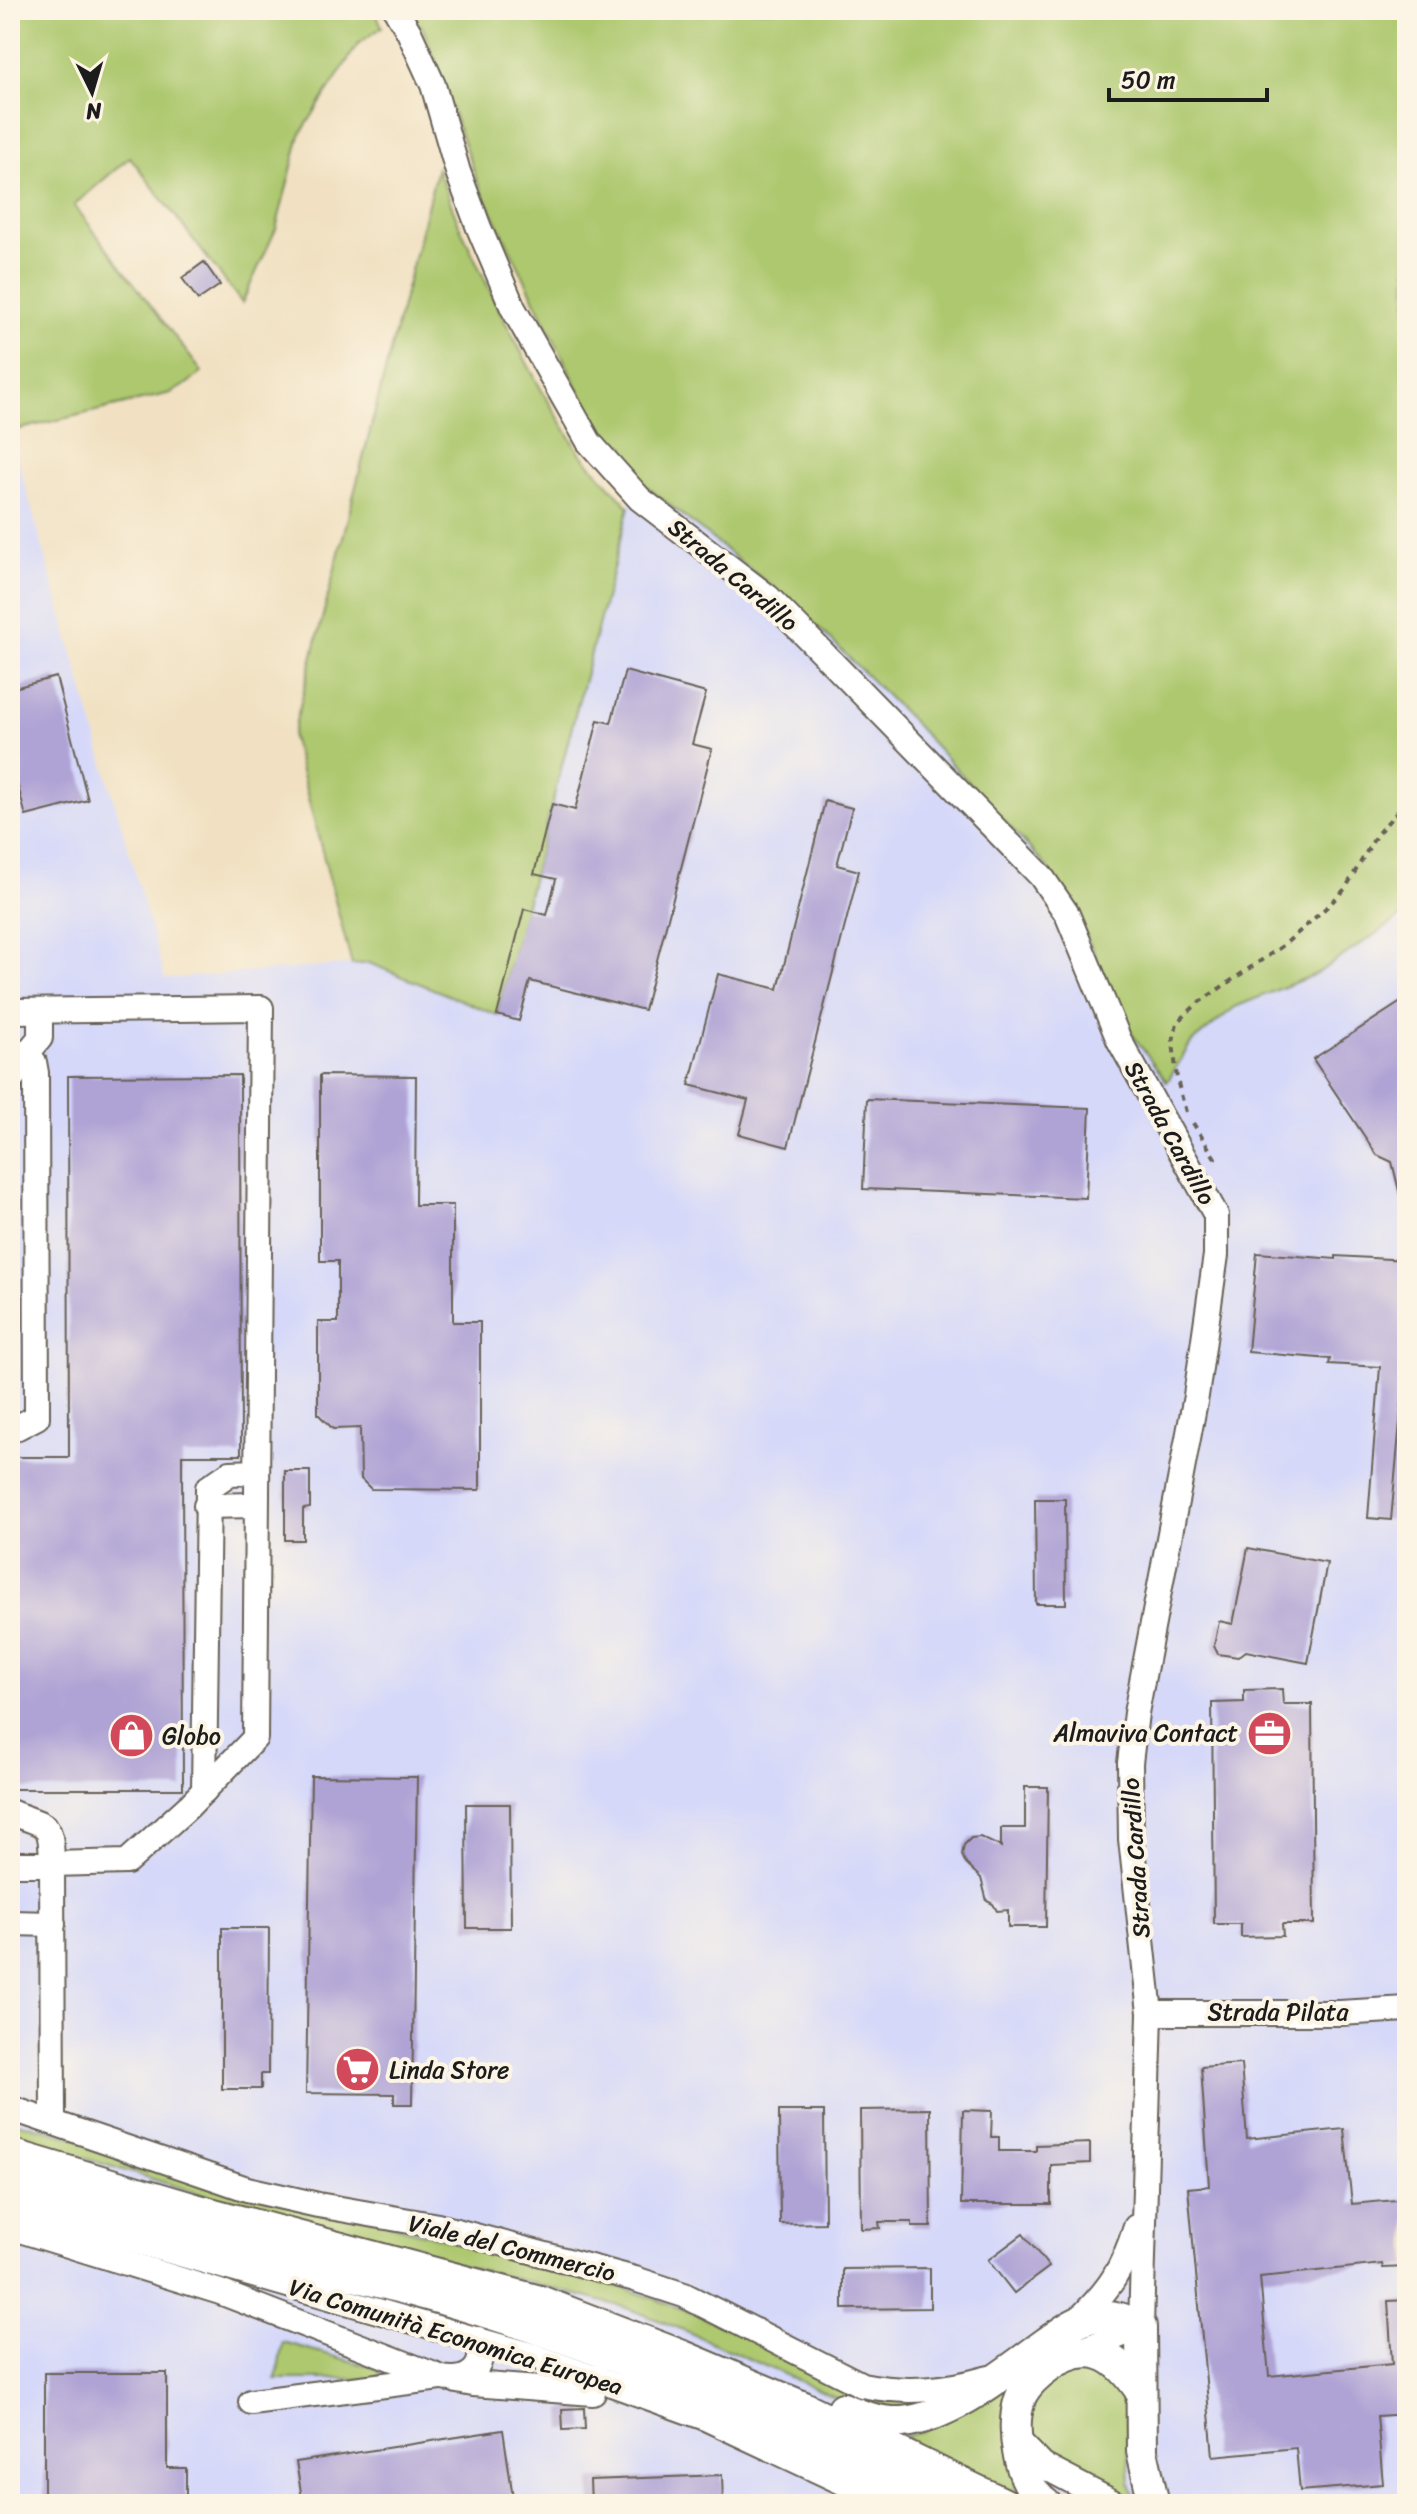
<svg xmlns="http://www.w3.org/2000/svg" width="1417" height="2514" font-family="Sriracha,sans-serif">
<style>
.built{fill:#d5d8f9}
.green{fill:#adc86e;stroke:#647245;stroke-width:2}
.building{fill:#afa3d5}
.lines{fill:none;stroke-linecap:round;stroke-linejoin:round}
.minor-casing{stroke:#676156;stroke-width:28}
.major-casing{stroke:#676156;stroke-width:34}
.path{stroke:#676156;stroke-width:4;stroke-dasharray:6 6;stroke-linecap:butt}
.minor{stroke:#fff;stroke-width:24}
.major{stroke:#fff;stroke-width:30}
.labels{text-anchor:middle;dominant-baseline:central;stroke-width:8;stroke-linejoin:round;paint-order:stroke}
.street-label{font-size:24px;fill:#1c1c1c;stroke:#fcf5e5}
.poi-label{font-size:24px;fill:#1c1c1c;stroke:#fcf5e5;text-anchor:start}
</style>
<rect width="100%" height="100%" fill="#fcf5e5"/>
<filter id="ink" filterUnits="userSpaceOnUse"><feTurbulence type="fractalNoise" baseFrequency=".0125" numOctaves="2"/><feDisplacementMap in="SourceGraphic" scale="16" xChannelSelector="R" yChannelSelector="G"/><feConvolveMatrix kernelMatrix="1 2 1 2 8 2 1 2 1" color-interpolation-filters="sRGB"/></filter>
<filter id="wash" filterUnits="userSpaceOnUse"><feTurbulence type="fractalNoise" baseFrequency=".006" numOctaves="4" result="noise"/><feDisplacementMap in="SourceGraphic" scale="32" xChannelSelector="R" yChannelSelector="G"/><feGaussianBlur stdDeviation="1.8" result="paint"/><feColorMatrix in="noise" values="0 0 0 0 0 0 0 0 0 0 0 0 0 0 0 0 0 1.4 0 .05"/><feComposite in="paint" operator="in"/></filter>
<g filter="url(#wash)">
<rect width="100%" height="100%" fill="#f1e1c2"/>
<path class="built" d="M10,426L15,450L165,979L368,963L497,1014L636,478L801,610L910,719L1049,868L1167,1081L1191,1043L1235,1007L1316,974L1407,913V2504H10Z"/>
<g class="green">
<path d="M10,10H375L382,27L358,44L300,135L276,229L242,303L130,157L74,205L202,372L188,383L171,393L12,431L10,426Z"/>
<path d="M381,10H1407V913L1316,974L1235,1007L1191,1043L1167,1082L1129,1030L1073,907L1048,868L910,719L801,610L636,478L584,401L478,183L422,26Z"/>
<path d="M437,168L460,227L500,312L541,389L580,453L629,507L497,1015L369,963L352,965L292,737Z"/>
<path d="M10,2120L627,2289L696,2314L904,2401L910,2408L853,2405L679,2328L624,2307L249,2209L10,2135Z"/>
<path d="M1093,2331L1075,2338L1020,2378L1016,2493L902,2437L921,2432L1073,2335Z"/>
<path d="M283,2342L372,2367L380,2371V2375L377,2379H276Z"/>
<path d="M1097,2363L1125,2393L1130,2483L1136,2503C1105,2491 1012,2454 1027,2410C1031,2398 1044,2384 1051,2374Z"/>
</g>
<g id="blocks">
<g class="building">
<path d="M204,262L220,285L198,300L182,278Z"/>
<path d="M625,671L706,693L692,744L712,749L644,1010L530,981L519,1021L497,1015L524,909L547,915L556,879L534,874L552,804L575,810L598,720L611,723Z"/>
<path d="M56,677L88,800L26,816L10,757V689Z"/>
<path d="M825,801L852,808L837,865L859,871L788,1147L739,1134L748,1100L689,1085L718,974L778,989Z"/>
<path d="M1407,998V1198L1401,1199L1392,1162L1377,1155L1313,1059Z"/>
<path d="M240,1075L241,1455H182L183,1789H11L10,1457H69L68,1076Z"/>
<path d="M320,1075L416,1076L415,1205H453V1322H480V1490L371,1489L361,1479L360,1428L333,1429L318,1414V1322H338V1261H320Z"/>
<path d="M867,1099L1090,1108L1086,1198L863,1189Z"/>
<path d="M1257,1253L1336,1259V1256L1407,1260L1405,1368L1391,1520L1368,1518L1380,1367L1329,1364L1330,1359L1248,1352Z"/>
<path d="M285,1471H310V1508L303,1509V1540H285Z"/>
<path d="M1035,1499H1065L1066,1604H1036Z"/>
<path d="M1248,1548L1327,1563L1308,1663L1246,1651L1238,1657L1218,1654L1214,1646L1219,1621L1233,1624Z"/>
<path d="M1282,1689L1283,1704H1312L1314,1924H1282L1283,1936L1241,1937V1924H1214L1212,1703L1244,1702V1690Z"/>
<path d="M311,1776L417,1777L412,2104H394V2094L306,2093Z"/>
<path d="M1025,1787H1048L1046,1927H1008V1910L997,1911L993,1904L987,1901L981,1878L966,1864L962,1855L964,1845L971,1838L980,1837L1001,1847V1828H1025Z"/>
<path d="M466,1804H510L511,1928H467Z"/>
<path d="M222,1928H269L268,2074H261V2089H222Z"/>
<path d="M1241,2064L1247,2139L1344,2129L1352,2204L1407,2199V2267L1383,2268L1382,2264L1260,2277L1269,2376L1392,2364L1388,2301L1407,2300V2414L1377,2416L1383,2484L1300,2491L1296,2448L1213,2456L1188,2188L1209,2186L1201,2067Z"/>
<path d="M930,2109L931,2227H912V2222H879L880,2228L861,2229L860,2110Z"/>
<path d="M963,2110L992,2111L991,2137H999V2151H1036V2145L1090,2143V2163L1051,2165V2204H961Z"/>
<path d="M779,2111H824L825,2223L780,2224Z"/>
<path d="M1023,2234L1049,2267L1014,2293L988,2260Z"/>
<path d="M930,2268V2308L843,2309V2269Z"/>
<path d="M44,2373H167V2468H186V2504H44Z"/>
<path d="M584,2408L585,2429L563,2430L562,2409Z"/>
<path d="M503,2430L514,2504H303L296,2462Z"/>
<path d="M722,2475L723,2504H591L590,2480Z"/>
</g>
</g>
</g>
<g filter="url(#ink)">
<use href="#blocks" fill-opacity="0" stroke="#676156" stroke-width="2"/>
<g class="lines">
<defs>
<g id="minor">
<path d="M396,10L409,32L433,85L458,172L479,228L513,308L589,442L640,499L768,597L1041,876L1067,914L1119,1040L1216,1215V1255L1196,1396L1136,1713L1130,1763L1131,1839L1150,2013L1141,2327L1075,2353"/>
<path d="M10,1011L261,1008L255,1738L189,1806L127,1862L52,1864L53,2122"/>
<path d="M10,1056L24,1057L34,1062L36,1073L37,1417L10,1431"/>
<path d="M10,1082L24,1057L40,1038V1011"/>
<path d="M206,1506L256,1505"/>
<path d="M204,1791L208,1488L230,1473L257,1472"/>
<path d="M10,1812C48,1828 51,1818 52,1864H10"/>
<path d="M10,1923L53,1924"/>
<path d="M1150,2013H1340L1407,2009"/>
<path d="M10,2108L247,2189L318,2205L438,2226L635,2279L684,2295L862,2385C906,2394 946,2390 989,2378"/>
<path d="M10,2205L534,2356L703,2417L889,2504"/>
<path d="M10,2227L220,2292L442,2378C469,2383 487,2368 478,2339"/>
<path d="M1077,2321C1110,2289 1122,2271 1136,2227"/>
<path d="M457,2381L473,2384L593,2393L597,2377"/>
<path d="M251,2402L440,2378"/>
<path d="M1017,2439L1043,2466L1116,2504"/>
</g>
<g id="major">
<path d="M10,2154L195,2209L540,2301L683,2356L804,2407L1005,2504"/>
<path d="M10,2182C73,2202 137,2222 201,2239C297,2263 394,2283 488,2313C646,2362 797,2430 945,2504"/>
<path d="M843,2408C862,2416 881,2423 902,2422C951,2418 1007,2371 1046,2343C1063,2331 1079,2318 1100,2316C1115,2314 1128,2321 1141,2327L1142,2451L1154,2504"/>
<path d="M1046,2504C1018,2484 1008,2424 1022,2394C1028,2383 1037,2375 1048,2367C1088,2339 1116,2353 1141,2392"/>
</g>
</defs>
<use href="#minor" class="minor-casing"/>
<use href="#major" class="major-casing"/>
<g class="path">
<path d="M1186,1112L1177,1080L1173,1041L1177,1023L1198,1003L1284,945L1328,906L1345,889L1377,834L1407,801"/>
<path d="M1193,1123L1215,1158L1212,1163"/>
</g>
<use href="#minor" class="minor"/>
<use href="#major" class="major"/>
</g>
</g>
<defs>
<symbol id="office-disc" viewBox="-11 -11 22 22"><circle r="9.5" fill="#d1495b" stroke="#fcf5e5"/><path d="M-6-3h4V-5.5h4V-3h4V5H-6ZM-1-4.5V-3h2v-1.5ZM-6 0V1H6V0Z" fill="#fff"/></symbol>
<symbol id="shop-disc" viewBox="-11 -11 22 22"><circle r="9.5" fill="#d1495b" stroke="#fcf5e5"/><path d="M-5-2.5h2.3a2.7 3.5 0 0 1 5.4 0H5L5.5 6h-11ZM-1.5-2.5h3a1.5 2.3 0 0 0-3 0Z" fill="#fff"/></symbol>
<symbol id="supermarket-disc" viewBox="-11 -11 22 22"><circle r="9.5" fill="#d1495b" stroke="#fcf5e5"/><path d="M-6-5.5h2.5l.6 2H6L4.5 2H-2.5L-4.4-4H-6ZM-1.5 3.2a1.3 1.3 0 1 0 .1 0ZM3 3.2a1.3 1.3 0 1 0 .1 0Z" fill="#fff"/></symbol>
</defs>
<g fill-rule="evenodd">
<use href="#office-disc" x="1244" y="1708" width="51" height="51"/>
<use href="#shop-disc" x="106" y="1710" width="51" height="51"/>
<use href="#supermarket-disc" x="332" y="2044" width="51" height="51"/>
</g>
<g class="labels">
<g class="street-label">
<text transform="translate(733 575) rotate(40)">Strada Cardillo</text>
<text transform="translate(1170 1133) rotate(61)">Strada Cardillo</text>
<text transform="translate(1136 1858) rotate(-94)">Strada Cardillo</text>
<text x="1278" y="2012">Strada Pilata</text>
<text transform="translate(512 2248) rotate(14)">Viale del Commercio</text>
<text transform="translate(456 2337) rotate(17)">Via Comunità Economica Europea</text>
</g>
<g class="poi-label">
<text x="1238" y="1733" text-anchor="end">Almaviva Contact</text>
<text x="162" y="1736">Globo</text>
<text x="389" y="2070">Linda Store</text>
</g>
</g>
<rect width="1417" height="2514" fill="none" stroke="#fcf5e5" stroke-width="40"/>
<g transform="translate(92 92) rotate(175)" stroke="#fcf5e5" stroke-width="6" paint-order="stroke">
<path d="M0-6L14 30L0 20L-14 30Z" fill="#1c1c1c"/>
<text y="-12" font-size="22" font-weight="bold" text-anchor="middle" fill="#1c1c1c">N</text>
</g>
<path d="M1109 88v12h158v-12" fill="none" stroke="#1c1c1c" stroke-width="4"/>
<text x="1121" y="88" font-size="24" fill="#1c1c1c" stroke="#fcf5e5" stroke-width="6" paint-order="stroke">50 m</text>
</svg>
